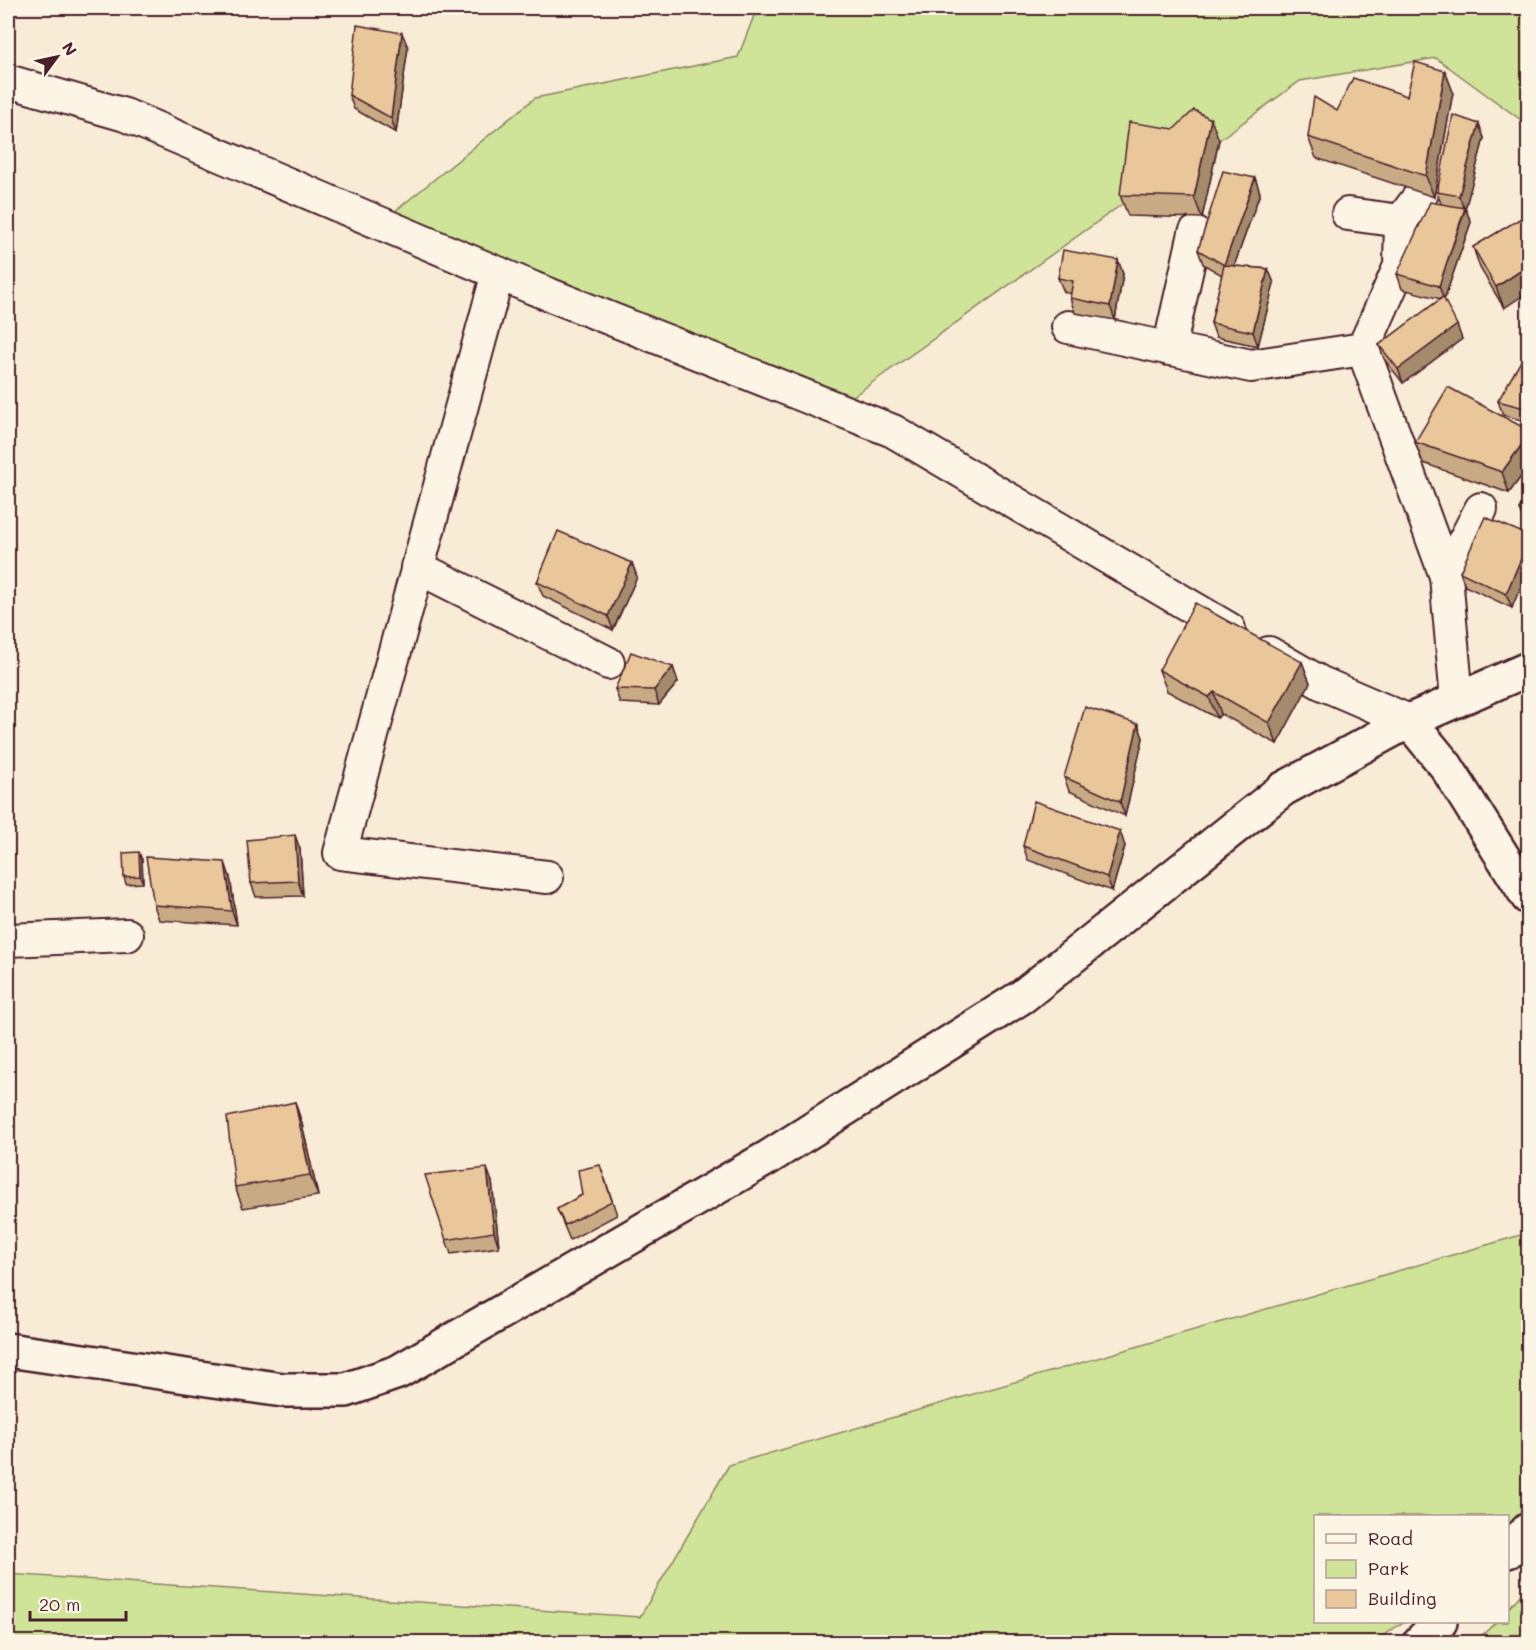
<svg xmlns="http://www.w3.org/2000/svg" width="1536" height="1650" font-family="Mali,sans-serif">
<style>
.green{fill:#cfe499;stroke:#8c8262;stroke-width:1.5}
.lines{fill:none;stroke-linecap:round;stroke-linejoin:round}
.minor-casing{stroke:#4a1f2b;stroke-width:36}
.tertiary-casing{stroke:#4a1f2b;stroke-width:38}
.minor{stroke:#fcf5e5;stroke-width:32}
.tertiary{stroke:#fcf5e5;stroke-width:33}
.wall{fill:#c8ab85;stroke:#4a1f2b;stroke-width:1.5}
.shaded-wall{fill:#a38b6c;stroke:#4a1f2b;stroke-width:1.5}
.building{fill:#e9c79b;stroke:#4a1f2b;stroke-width:1.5}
</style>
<rect width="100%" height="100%" fill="#f8ecd6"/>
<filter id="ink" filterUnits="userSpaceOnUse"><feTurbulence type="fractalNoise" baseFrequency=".0167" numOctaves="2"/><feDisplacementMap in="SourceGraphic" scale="12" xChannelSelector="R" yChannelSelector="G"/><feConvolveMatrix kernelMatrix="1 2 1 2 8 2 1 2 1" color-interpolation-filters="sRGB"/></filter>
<g filter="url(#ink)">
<g class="green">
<path d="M757,8H1528V125L1436,58L1300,81L1219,140L1142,190L852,397L593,297L394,212L535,98L738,57Z"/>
<path d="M1528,1233V1513L1508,1532V1516H1316V1622H1403L1374,1642H8V1574L640,1617L729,1465Z"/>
<path d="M1528,1586V1642H1475L1496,1622H1508V1609Z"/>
</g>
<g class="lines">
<defs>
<g id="minor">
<path d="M8,81L125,115L533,288L893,431L1229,629"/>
<path d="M1348,214L1401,221L1422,193"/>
<path d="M1401,221L1400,266L1363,349L1446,576L1457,700"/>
<path d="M498,273L340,853L547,877"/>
<path d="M1068,327L1251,366L1363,349"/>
<path d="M1169,349L1195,233"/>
<path d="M417,567L608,663"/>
<path d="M1446,576L1481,509"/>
<path d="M1269,653L1321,683L1409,721"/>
<path d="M8,940L127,935"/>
</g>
<g id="tertiary">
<path d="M1409,721L1446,766L1528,897"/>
<path d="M8,1350L283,1390H346L398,1372L769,1157L1023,996L1283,789L1409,721L1528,669"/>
<path d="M1508,1551L1528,1530"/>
<path d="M1420,1642L1440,1622"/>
</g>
</defs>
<use href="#minor" class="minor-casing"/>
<use href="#tertiary" class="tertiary-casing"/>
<use href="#minor" class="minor"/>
<use href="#tertiary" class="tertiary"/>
</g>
<g class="wall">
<path d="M408,47L396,133L354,109L349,95Z"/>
<path d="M1445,71L1453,92L1434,197L1316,158L1308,137L1337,111L1407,96Z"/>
<path d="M1479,124L1484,138L1465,208L1471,222L1444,300L1462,339L1403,383L1384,359L1379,345L1441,299L1402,289L1397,274L1441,204L1437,192Z"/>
<path d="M1219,140L1202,218L1128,216L1120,195Z"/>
<path d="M1255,178L1260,193L1234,266L1268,269L1274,283L1258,346L1216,337L1211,323L1222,275L1203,264L1198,250Z"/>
<path d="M1528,214L1504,308L1480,268L1473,247Z"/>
<path d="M1118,260L1123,274L1115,320L1075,313L1070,298L1071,294L1064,292L1058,278Z"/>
<path d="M1528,349V422L1503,415L1498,401Z"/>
<path d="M1528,430V467L1509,493L1423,463L1415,442Z"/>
<path d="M1528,496V526L1525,523L1519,509Z"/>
<path d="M1528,535L1512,608L1465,586L1460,572Z"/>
<path d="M632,563L637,577L613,630L543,596L537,582Z"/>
<path d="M1302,662L1310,683L1277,744L1221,714L1217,718L1167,691L1159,670Z"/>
<path d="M673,667L678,682L659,705L620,703L615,689Z"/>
<path d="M1138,724L1143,738L1125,816L1069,791L1064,777Z"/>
<path d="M1023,846H1125L1112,891L1028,860Z"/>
<path d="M300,849L303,896L256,897L251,883Z"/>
<path d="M142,860L143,883L126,884L124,877Z"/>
<path d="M230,877L237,925L159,920L154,905Z"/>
<path d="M295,1102L302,1124L318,1196L243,1208L235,1187Z"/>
<path d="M605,1179L617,1215L570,1240L557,1209L582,1195Z"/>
<path d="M492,1182L499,1247L451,1254L446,1240Z"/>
</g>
<g class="shaded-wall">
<path d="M402,33L408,47L396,133L391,118Z"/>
<path d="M1445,71L1453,92L1434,197L1426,176Z"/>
<path d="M1211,119L1219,140L1202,218L1194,197Z"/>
<path d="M1479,124L1484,138L1465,210V208L1471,222L1444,300L1439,286L1465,210L1459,196Z"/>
<path d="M1255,178L1260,193L1229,280L1224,265Z"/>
<path d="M1118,260L1123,274L1115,320L1110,306Z"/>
<path d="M1528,266V292L1504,308L1496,287Z"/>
<path d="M1268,269L1274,283L1258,346L1253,332Z"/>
<path d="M1457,325L1462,339L1403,383L1398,369Z"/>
<path d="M1528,436V467L1509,493L1502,472Z"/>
<path d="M1528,542V568L1512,608L1506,594Z"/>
<path d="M632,563L637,577L613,630L608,616Z"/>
<path d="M1302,662L1310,683L1277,744L1269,723Z"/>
<path d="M673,667L678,682L659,705L654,690Z"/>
<path d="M1214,692L1221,714L1217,718L1209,697Z"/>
<path d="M1138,724L1143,738L1125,816L1120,802Z"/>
<path d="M1120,831L1125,846L1112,891L1107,877Z"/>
<path d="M295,835L300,849L303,896L298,881Z"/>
<path d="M139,852L142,860L143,883L140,876Z"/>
<path d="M225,862L230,877L237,925L232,911Z"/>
<path d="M295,1102L302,1124L318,1196L310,1175Z"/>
<path d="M487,1168L492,1182L499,1247L494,1232Z"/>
</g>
<g class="building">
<path d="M357,25L402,33L391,118L349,95Z"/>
<path d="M1415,62L1445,71L1426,176L1308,137L1314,97L1337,111L1353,78L1407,96Z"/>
<path d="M1194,110L1211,119L1194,197L1120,195L1129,122L1174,129Z"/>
<path d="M1453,115L1479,124L1459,196L1437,192Z"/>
<path d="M1223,171L1255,178L1224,265L1198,250Z"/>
<path d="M1430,202L1465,208L1439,286L1397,274Z"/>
<path d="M1528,214V266L1496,287L1473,247Z"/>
<path d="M1063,250L1118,260L1110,306L1070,298L1073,281L1058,278Z"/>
<path d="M1224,265L1268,269L1253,332L1211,323Z"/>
<path d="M1443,297L1457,325L1398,369L1379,345Z"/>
<path d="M1528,349V409L1498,401Z"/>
<path d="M1448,387L1528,430V436L1502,472L1415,442Z"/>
<path d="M1528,496V515L1519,509Z"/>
<path d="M1485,517L1528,535V542L1506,594L1460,572Z"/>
<path d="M558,531L632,563L608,616L537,582Z"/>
<path d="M1195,603L1302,662L1269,723L1214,692L1209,697L1159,670Z"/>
<path d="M631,652L673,667L654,690L615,689Z"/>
<path d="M1085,707L1138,724L1120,802L1064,777Z"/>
<path d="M1034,801L1120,831L1107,877L1023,846Z"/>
<path d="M295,835L298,881L251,883L247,840Z"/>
<path d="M139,852L140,876L124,877L123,853Z"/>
<path d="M146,857L225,862L232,911L154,905Z"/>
<path d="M295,1102L310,1175L235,1187L227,1117Z"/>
<path d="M600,1165L612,1201L565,1225L557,1209L582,1195L578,1170Z"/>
<path d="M487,1168L494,1232L446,1240L425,1175Z"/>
</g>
</g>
<rect width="1536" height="1650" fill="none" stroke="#fcf5e5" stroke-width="30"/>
<rect x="15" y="15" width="1506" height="1620" fill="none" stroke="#4a1f2b" stroke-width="2" filter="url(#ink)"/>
<rect x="1314" y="1515" width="195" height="108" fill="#fcf5e5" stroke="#b59f9b" stroke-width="1.5"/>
<rect x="1326" y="1534" width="30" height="9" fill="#fcf5e5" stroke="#b59f9b" stroke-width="1.5"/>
<text x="1368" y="1545" font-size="18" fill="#4a1f2b">Road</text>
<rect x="1326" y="1560" width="30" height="18" fill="#cfe499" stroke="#b59f9b" stroke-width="1.5"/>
<text x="1368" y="1575" font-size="18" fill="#4a1f2b">Park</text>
<rect x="1326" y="1590" width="30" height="18" fill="#e9c79b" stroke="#b59f9b" stroke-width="1.5"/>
<text x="1368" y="1605" font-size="18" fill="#4a1f2b">Building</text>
<g transform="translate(57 57) rotate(57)" stroke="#fcf5e5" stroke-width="4.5" paint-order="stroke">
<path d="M0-4.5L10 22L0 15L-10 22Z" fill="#4a1f2b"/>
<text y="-9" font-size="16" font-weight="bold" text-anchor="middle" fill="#4a1f2b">N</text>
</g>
<path d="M30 1611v9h96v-9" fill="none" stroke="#4a1f2b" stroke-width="3"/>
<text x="39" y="1611" font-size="18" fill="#4a1f2b" stroke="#fcf5e5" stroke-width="4.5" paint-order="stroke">20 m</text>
</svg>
